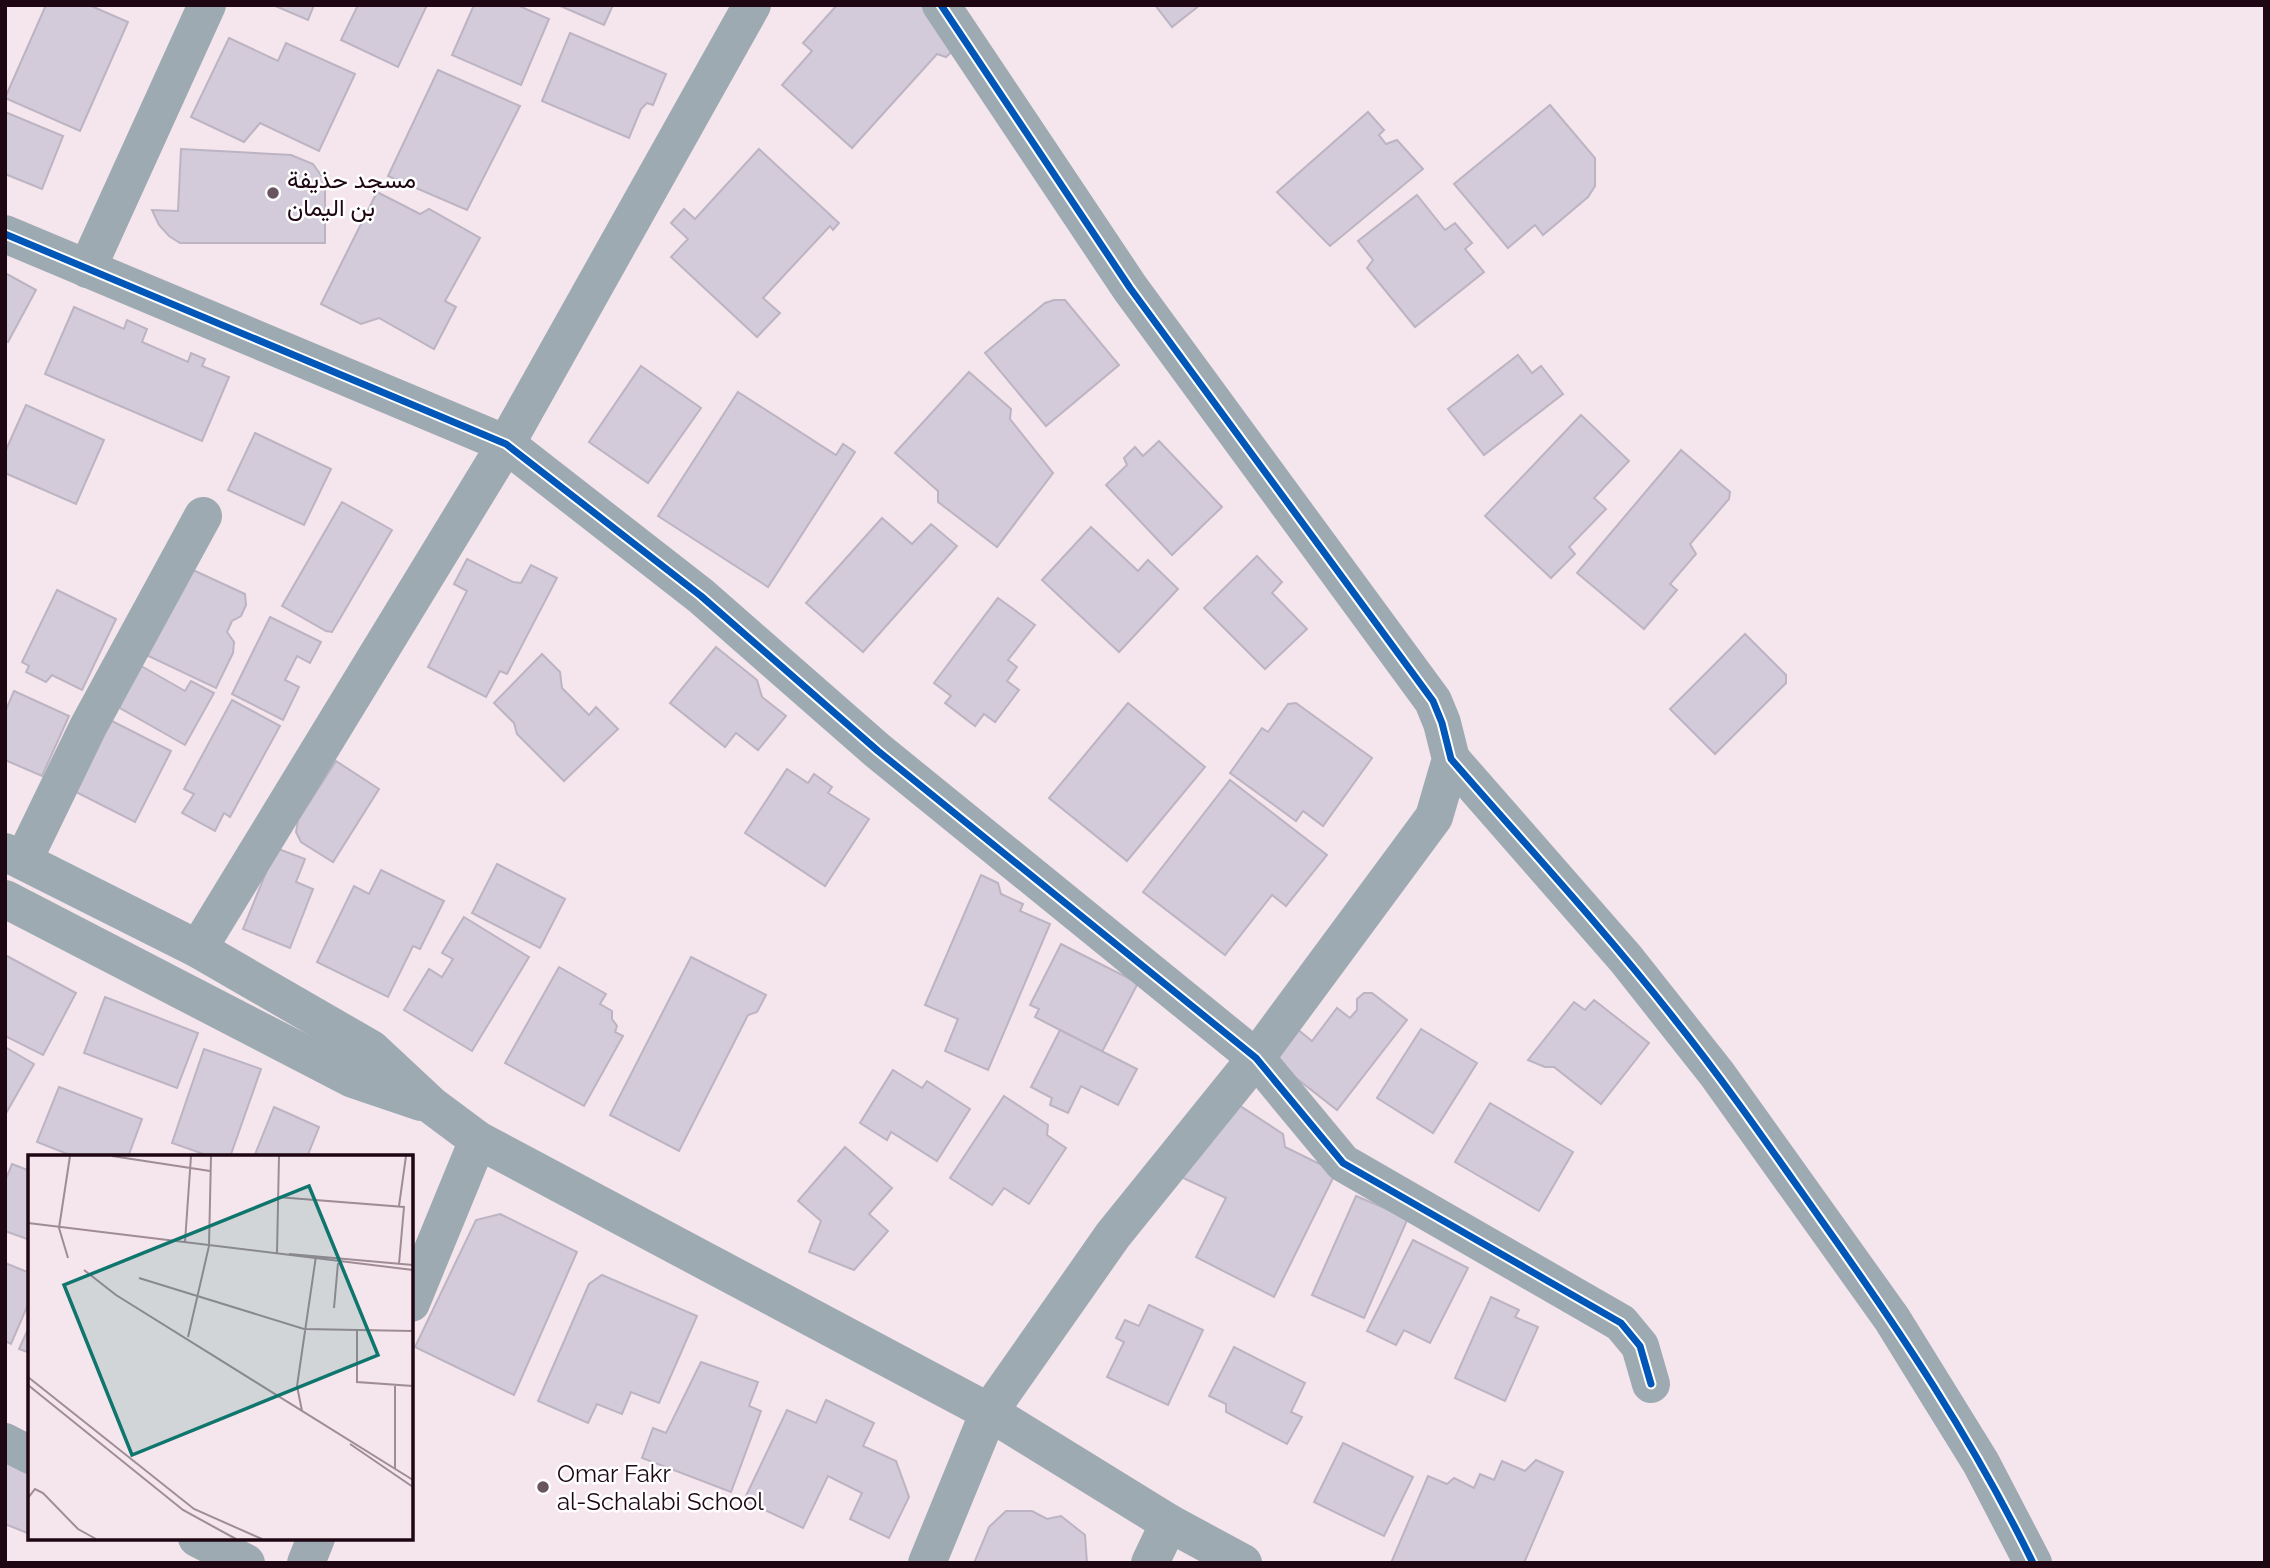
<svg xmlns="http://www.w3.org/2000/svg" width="2270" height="1568" font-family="Raleway,Vazirmatn,sans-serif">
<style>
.building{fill:#d3cbda;stroke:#bcb4c2;stroke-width:2}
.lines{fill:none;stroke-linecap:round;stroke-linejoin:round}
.minor{stroke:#9eaab2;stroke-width:38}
.tertiary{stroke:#9eaab2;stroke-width:38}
.cycleway-casing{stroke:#fff;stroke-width:11}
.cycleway{stroke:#0057b8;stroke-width:7}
.poi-dot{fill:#69555f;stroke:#fff;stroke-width:2.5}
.labels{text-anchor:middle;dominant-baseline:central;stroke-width:5;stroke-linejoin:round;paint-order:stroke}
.poi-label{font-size:24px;fill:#1e0713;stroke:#fff;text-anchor:start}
.inset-road{fill:none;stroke:#9f8c95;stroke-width:2}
.view{fill:#0f766e;fill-opacity:0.15;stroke:#0f766e;stroke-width:3.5}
.inset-edge{fill:none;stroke:#1e0713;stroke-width:3.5}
</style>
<rect width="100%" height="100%" fill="#f5e5ec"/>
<g class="building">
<path d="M46,5H89L128,22L80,131L5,98Z"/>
<path d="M273,5H314L308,20Z"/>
<path d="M358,5H427L398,67L341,40Z"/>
<path d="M474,5H517L549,19L521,85L452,55Z"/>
<path d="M558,5H613L604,25Z"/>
<path d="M837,5H921L959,45L946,57L937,54L852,148L782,85L812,51L803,43Z"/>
<path d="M1155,5H1200L1172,27Z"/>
<path d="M570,33L666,74L653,105L647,103L641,109L629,138L542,101Z"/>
<path d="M229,38L278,61L286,43L355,74L319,151L260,123L244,142L191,117Z"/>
<path d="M438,70L520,106L467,210L388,176Z"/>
<path d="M1550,105L1595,158V186L1588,197L1543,235L1535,225L1508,248L1454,184Z"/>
<path d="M5,112L63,136L42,189L5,174Z"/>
<path d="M1368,112L1384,130L1379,135L1386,144L1397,140L1423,169L1330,246L1277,192Z"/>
<path d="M181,149L291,155L313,164L325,181V243H180L169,236L159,225L152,210L178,211Z"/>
<path d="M759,149L839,223L833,230L830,226L763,298L780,313L757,337L671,257L688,239L671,223L684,209L695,219Z"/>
<path d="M377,192L420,214L429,209L480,238L445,301L456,307L434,349L379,318L361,324L321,304Z"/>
<path d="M1417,195L1445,230L1455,223L1472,243L1465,249L1484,272L1415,327L1367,268L1373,260L1358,241Z"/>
<path d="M5,273L36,290L8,342L5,341Z"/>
<path d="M1054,300H1065L1119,365L1046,426L985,353L1045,303Z"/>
<path d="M74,307L124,329L127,320L147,329L142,342L188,362L191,353L205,359L202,366L229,377L202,441L45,374Z"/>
<path d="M1518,355L1532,373L1541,366L1563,394L1484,455L1448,409Z"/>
<path d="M641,366L701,408L648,483L589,442Z"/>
<path d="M969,372L1011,409L1010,419L1053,473L997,547L938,502V491L895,453Z"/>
<path d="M738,392L836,455L843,444L855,452L768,587L658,516Z"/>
<path d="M26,405L104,440L76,504L5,473V452Z"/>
<path d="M1581,415L1629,461L1594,498L1606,509L1569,547L1575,554L1551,578L1485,516Z"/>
<path d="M255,433L331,469L304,525L228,490Z"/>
<path d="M1159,441L1222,507L1172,555L1106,485L1127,465L1124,458L1135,447L1143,456Z"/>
<path d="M1681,450L1730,492L1729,499L1690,544L1696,554L1670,584L1677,590L1644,629L1577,573Z"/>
<path d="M342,502L392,530L332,632L326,631L282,606Z"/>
<path d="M882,518L912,544L931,524L957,546L863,652L806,603Z"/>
<path d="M1091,527L1138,571L1148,560L1178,589L1119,652L1042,580Z"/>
<path d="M1257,556L1282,582L1272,593L1307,629L1265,669L1204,608Z"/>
<path d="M467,559L513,582L521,583L531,565L557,578L507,674L500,671L486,697L428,667L467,591L454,584Z"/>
<path d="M180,564L245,594L246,605L241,616L232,621L227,632L234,642L233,653L216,688L138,651Z"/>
<path d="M57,590L116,619L82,690L52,675L46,682L26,672L29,666L22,662Z"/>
<path d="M998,598L1035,625L1008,660L1017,667L1007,681L1019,690L995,722L984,714L975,726L945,703L951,696L934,683Z"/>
<path d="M270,617L321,642L310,663L297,656L285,680L299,687L283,720L232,694Z"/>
<path d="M1745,634L1786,675V683L1715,754L1670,709Z"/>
<path d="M716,647L757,680L762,697L786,716L758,750L736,733L725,747L670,703Z"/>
<path d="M542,654L560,672L562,688L589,715L596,707L618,729L564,781L517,734L514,723L494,703Z"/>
<path d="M136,663L185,691L191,681L214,693L185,745L113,704Z"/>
<path d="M14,691L69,716L42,776L5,760V712Z"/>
<path d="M232,700L280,726L230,817L224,813L215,831L182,813L194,794L184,789Z"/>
<path d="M1128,703L1205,767L1127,861L1049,798Z"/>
<path d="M1296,703L1372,758L1323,826L1303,811L1296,821L1230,773L1262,728L1268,732L1288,704Z"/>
<path d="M110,720L171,751L135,822L74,791Z"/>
<path d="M336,761L379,789L333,862L301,842L296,832L298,820Z"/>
<path d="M787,769L808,783L814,774L832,787L828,793L869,819L825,886L745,833Z"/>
<path d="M1230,780L1327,855L1286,906L1272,895L1225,955L1143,892Z"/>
<path d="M276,848L305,859L296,882L313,889L290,948L243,929Z"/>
<path d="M497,864L565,899L540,948L472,913Z"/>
<path d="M381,870L444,901L420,949L413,946L388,997L317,962L354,886L369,894Z"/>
<path d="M981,875L998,883L1001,894L1023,904L1020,911L1050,924L988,1070L945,1051L958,1019L925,1005Z"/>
<path d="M464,917L529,957L472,1051L404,1010L429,969L442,977L453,959L442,953Z"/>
<path d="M1061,944L1138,983L1102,1052L1035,1017L1039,1009L1030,1005Z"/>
<path d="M5,955L76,993L43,1055L5,1036Z"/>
<path d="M691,957L766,995L757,1012L748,1015L679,1151L610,1115Z"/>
<path d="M559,967L606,994L600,1004L612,1011V1019L617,1026L615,1032L623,1036L584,1106L505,1063Z"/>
<path d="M1364,993H1372L1407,1020L1337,1110L1273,1060L1297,1029L1312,1041L1337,1008L1350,1018L1357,1010V999Z"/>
<path d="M105,997L198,1033L177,1088L84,1053Z"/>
<path d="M1594,1000L1649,1043L1601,1104L1554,1067H1545L1528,1060L1574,1002L1585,1010Z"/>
<path d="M1421,1029L1477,1063L1433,1133L1377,1098Z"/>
<path d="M1060,1030L1137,1069L1118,1105L1081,1086L1068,1113L1050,1105L1052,1098L1031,1087Z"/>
<path d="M5,1047L34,1064L5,1115Z"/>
<path d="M204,1049L261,1069L230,1157H212L172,1143Z"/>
<path d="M893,1070L922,1088L927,1081L970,1109L937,1161L891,1132L887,1140L860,1123Z"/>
<path d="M59,1087L142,1119L128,1157H75L37,1142Z"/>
<path d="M1004,1096L1048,1125L1047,1135L1066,1148L1029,1204L1004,1188L992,1205L950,1178Z"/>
<path d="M1228,1098L1283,1134L1285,1147L1336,1172L1274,1297L1196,1257L1226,1198L1179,1176Z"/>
<path d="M1490,1103L1573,1152L1539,1211L1455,1162Z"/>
<path d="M274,1107L319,1127L307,1157H254Z"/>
<path d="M845,1147L892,1188L869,1214L888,1231L854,1270L809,1252L821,1221L798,1201Z"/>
<path d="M12,1164L30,1171V1240L5,1231V1181Z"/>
<path d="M1356,1196L1408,1218L1364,1318L1312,1295Z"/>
<path d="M500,1214L577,1252L514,1395L415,1347L476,1220Z"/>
<path d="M1413,1240L1468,1268L1430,1343L1404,1330L1396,1345L1367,1331Z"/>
<path d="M5,1263L30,1273V1300L11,1344L5,1341Z"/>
<path d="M602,1275L697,1316L659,1403L631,1392L622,1414L597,1404L588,1423L538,1401L589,1284Z"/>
<path d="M1491,1297L1519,1310L1515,1317L1538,1327L1505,1401L1455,1378Z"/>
<path d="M1149,1305L1203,1330L1168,1405L1107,1377L1124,1342L1116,1338L1125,1320L1139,1326Z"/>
<path d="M30,1325V1353L19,1349Z"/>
<path d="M1234,1347L1305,1383L1291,1412L1302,1417L1287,1444L1226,1412V1404L1209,1396Z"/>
<path d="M701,1362L758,1382L749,1406L761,1411L731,1492L642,1458L653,1428L666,1433Z"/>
<path d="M826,1400L874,1423L863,1446L896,1461L909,1497L889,1538L850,1519L862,1493L828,1476L803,1528L744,1500L787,1410L816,1423Z"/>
<path d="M1343,1443L1413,1477L1384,1536L1314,1502Z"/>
<path d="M5,1452L30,1463V1534L5,1524Z"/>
<path d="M1536,1460L1563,1472L1524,1563H1391L1428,1476L1447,1484L1454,1478L1474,1488L1480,1474L1494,1480L1502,1461L1525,1471Z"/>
<path d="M1006,1511H1032L1047,1519L1061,1516L1085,1535L1087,1563H974L989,1527Z"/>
</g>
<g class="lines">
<g class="minor">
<path d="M5,234L506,444L701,596L878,751L1256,1058L1343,1163L1621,1323L1640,1346L1651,1384"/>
<path d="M87,269L207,5"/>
<path d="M1451,759L1626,959L1717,1074L1892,1319L1981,1463L2033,1563"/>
<path d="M23,861L88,727L203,516"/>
<path d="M198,949L506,444L752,5"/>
<path d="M5,1442L30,1455"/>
<path d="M197,1538L246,1563"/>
<path d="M927,1563L989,1412L1169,1523L1243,1563"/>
<path d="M1150,1563L1169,1523"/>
</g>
<g class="tertiary">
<path d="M5,852L198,949L371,1049L431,1105L478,1140L989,1412L1113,1235L1256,1058L1434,817L1451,759L1442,723L1433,701L1130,288L941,5"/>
<path d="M5,899L353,1079L421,1102"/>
<path d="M411,1303L478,1140"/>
<path d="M306,1563L316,1538"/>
</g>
<defs>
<g id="cycleway">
<path d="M941,5L1130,288L1433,701L1442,723L1451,759C1525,844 1602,927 1672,1016C1724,1081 1771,1149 1819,1217C1898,1328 1973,1440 2033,1563"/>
<path d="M5,234L506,444L701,596L878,751L1256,1058L1343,1163L1621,1323L1640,1346L1651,1384"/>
</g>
</defs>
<use href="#cycleway" class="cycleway-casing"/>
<use href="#cycleway" class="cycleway"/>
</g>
<g class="poi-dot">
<circle cx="273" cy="193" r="7"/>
<circle cx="543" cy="1487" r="7"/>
</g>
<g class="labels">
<g class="poi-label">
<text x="287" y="179">مسجد حذيفة<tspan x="287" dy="28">بن اليمان</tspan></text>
<text x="557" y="1473">Omar Fakr<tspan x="557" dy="28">al-Schalabi School</tspan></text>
</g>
</g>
<g transform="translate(28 1155)">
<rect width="385" height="385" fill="#f5e5ec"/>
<path class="inset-road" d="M84,1L182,16M249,42L376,52L371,109M371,51L378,1M0,68L385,115M157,87L163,1M249,98L251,1M261,99L385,110M40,103L31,73L42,1M56,115L88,140L385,325M111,123L276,174L385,176M306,153L310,108M329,175V227L385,231M160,182L181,91L183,1M0,222L166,354L234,384M0,230L155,355L208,384M274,256L269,231L288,101M322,289L385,332M367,314V231M0,343L7,334L15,338L50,374L68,384"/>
<path class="view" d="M281,31L350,200L104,300L36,130Z"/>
<rect width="385" height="385" class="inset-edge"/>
</g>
<rect width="2270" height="1568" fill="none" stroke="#1e0713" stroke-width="14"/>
</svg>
